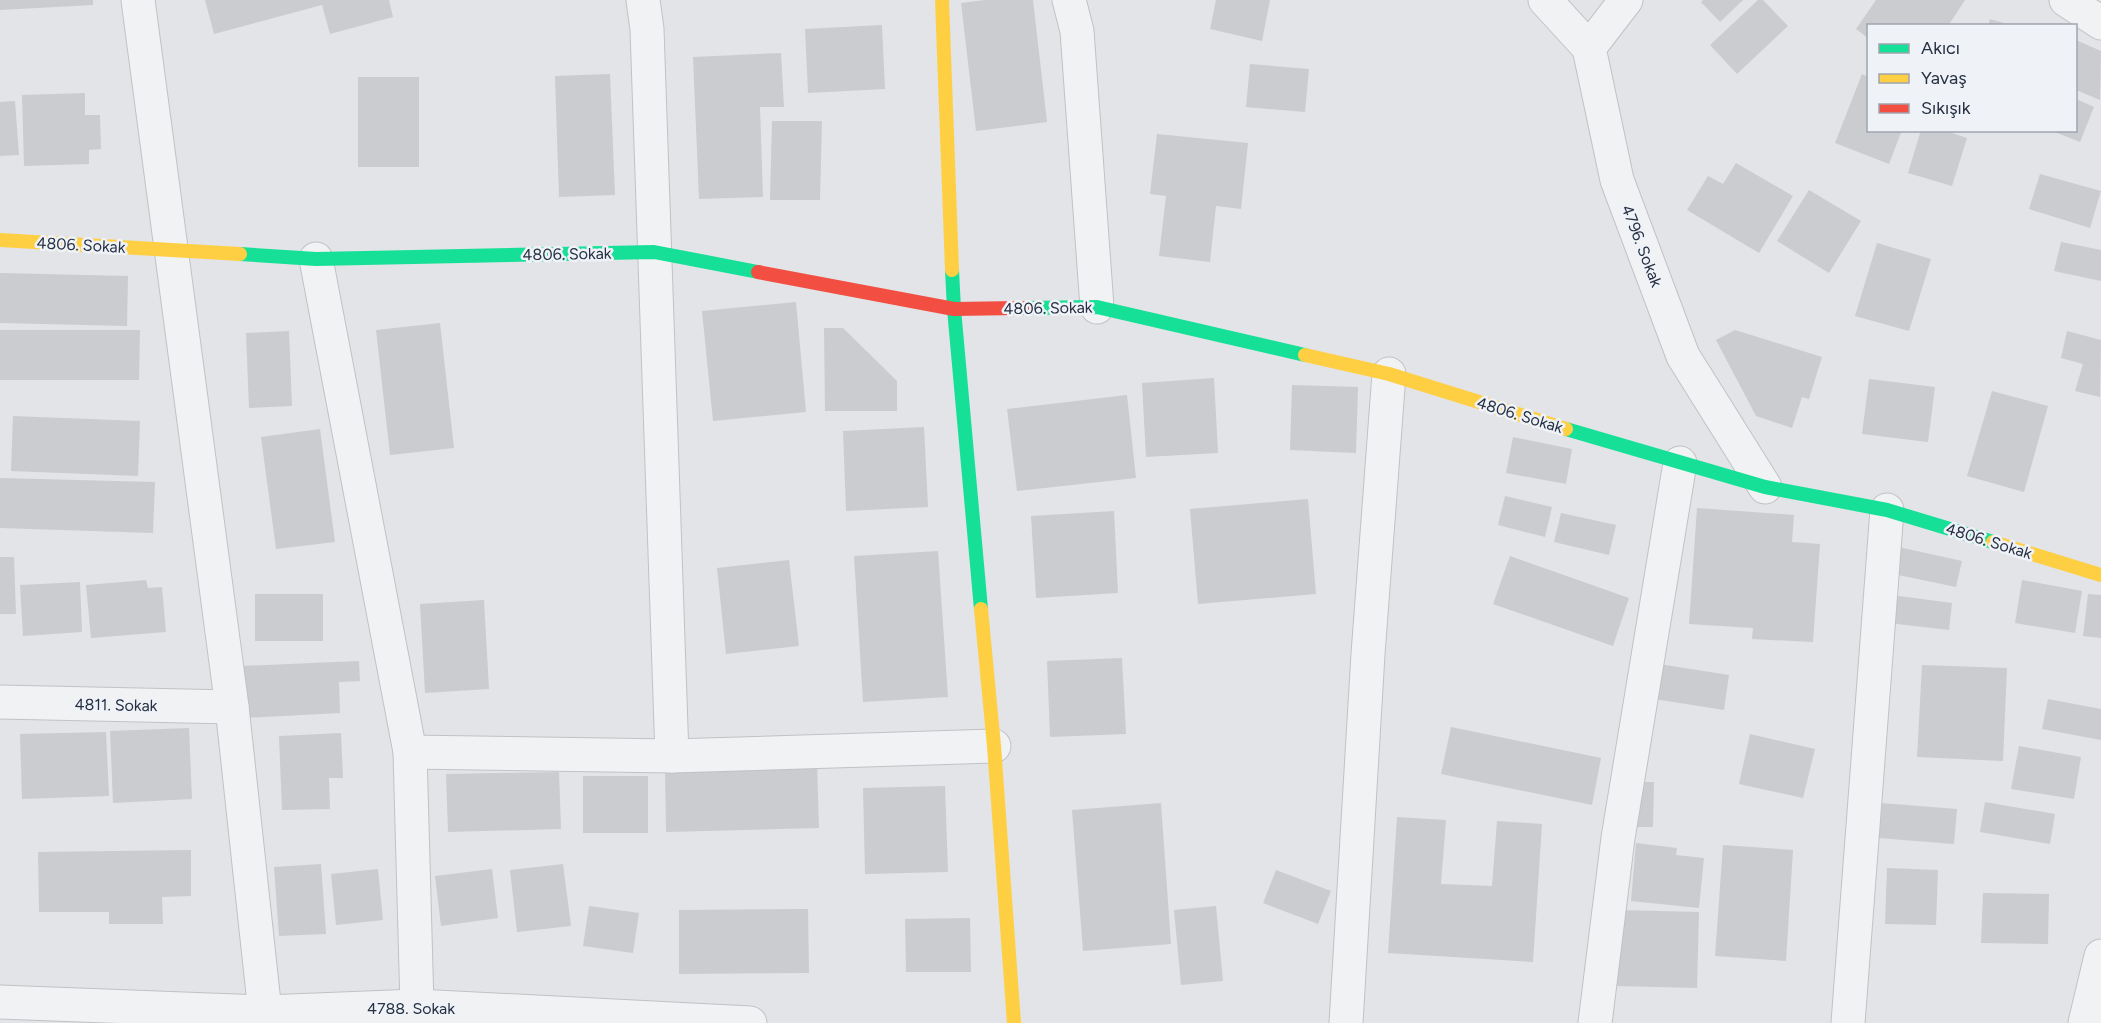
<svg xmlns="http://www.w3.org/2000/svg" width="2101" height="1023" font-family="Figtree,sans-serif">
<style>
.building{fill:#caccd0}
.lines{fill:none;stroke-linecap:round;stroke-linejoin:round}
.street-casing{stroke:#c0c2c5;stroke-width:35}
.street{stroke:#f1f2f4;stroke-width:33}
.fast{stroke:#16e098;stroke-width:14}
.slow{stroke:#ffcf43;stroke-width:14}
.jam{stroke:#f24e42;stroke-width:14}
.labels{text-anchor:middle;dominant-baseline:central;stroke-width:5;stroke-linejoin:round;paint-order:stroke}
.street-label{font-size:16px;fill:#263043;stroke:#eff2f7}
</style>
<rect width="100%" height="100%" fill="#e2e4e7"/>
<g class="building">
<path d="M0,0H93V5L0,10Z"/>
<path d="M205,0H389L393,17L330,34L322,5L214,34Z"/>
<path d="M985,0H1033L1047,122L976,131L961,3Z"/>
<path d="M1216,0H1270L1262,41L1210,29Z"/>
<path d="M1703,0H1743L1720,22L1701,2Z"/>
<path d="M1758,0H1763L1788,26L1737,74L1710,45Z"/>
<path d="M1876,0H1965L1948,26H1868V38L1856,29Z"/>
<path d="M1990,19L2011,25V26H1988Z"/>
<path d="M882,25L885,89L808,93L805,29Z"/>
<path d="M2076,40L2101,51L2100,100L2076,90Z"/>
<path d="M781,53L784,107H760L763,197L699,199L693,57Z"/>
<path d="M1250,64L1309,69L1305,112L1246,107Z"/>
<path d="M610,74L615,195L559,197L555,76Z"/>
<path d="M1862,74L1868,77V130H1902L1889,164L1835,143Z"/>
<rect x="358" y="77" width="61" height="90"/>
<path d="M85,93V115H100L101,149L89,150V164L24,166L22,95Z"/>
<path d="M2076,99L2094,107L2080,142L2052,131L2076,130Z"/>
<path d="M15,101L19,155L0,156V102Z"/>
<path d="M772,121H822L820,200H770Z"/>
<path d="M1921,130H1943L1967,138L1952,186L1908,173Z"/>
<path d="M1157,134L1248,143L1241,209L1216,206L1210,262L1159,256L1166,196L1150,194Z"/>
<path d="M1736,163L1793,196L1759,253L1687,210L1708,176L1723,184Z"/>
<path d="M2040,174L2101,191L2090,228L2029,209Z"/>
<path d="M1809,190L1861,221L1829,273L1777,241Z"/>
<path d="M2061,242L2101,250V281L2054,271Z"/>
<path d="M1877,243L1931,259L1909,331L1855,316Z"/>
<path d="M0,273L128,276L127,326L0,323Z"/>
<path d="M796,302L806,412L713,421L702,311Z"/>
<path d="M440,323L454,448L390,455L376,330Z"/>
<path d="M824,328H843L897,381V411H825Z"/>
<path d="M0,330H140L139,380H0Z"/>
<path d="M1735,330L1822,357L1809,399L1802,397L1792,428L1756,416L1716,340Z"/>
<path d="M289,331L292,406L249,408L246,333Z"/>
<path d="M2067,331L2101,340L2100,397L2075,391L2083,364L2061,358Z"/>
<path d="M1214,378L1218,453L1146,457L1142,383Z"/>
<path d="M1869,379L1935,387L1928,442L1862,434Z"/>
<path d="M1292,385L1358,387L1356,453L1290,450Z"/>
<path d="M1992,391L2048,406L2024,492L1967,476Z"/>
<path d="M1127,395L1136,478L1017,491L1007,409Z"/>
<path d="M13,416L140,421L138,476L11,471Z"/>
<path d="M924,427L928,507L846,511L843,431Z"/>
<path d="M320,429L335,542L276,549L261,437Z"/>
<path d="M1513,437L1572,449L1566,484L1506,473Z"/>
<path d="M0,478L155,482L153,533L0,528Z"/>
<path d="M1505,496L1552,507L1545,537L1498,525Z"/>
<path d="M1308,499L1316,594L1198,604L1190,509Z"/>
<path d="M1697,508L1794,515L1792,542L1820,544L1813,642L1752,639L1753,628L1689,624Z"/>
<path d="M1114,511L1118,593L1036,598L1031,516Z"/>
<path d="M1561,513L1616,525L1609,555L1554,542Z"/>
<path d="M1885,544L1962,561L1956,587L1879,571Z"/>
<path d="M938,551L948,697L863,702L854,556Z"/>
<path d="M1510,556L1629,598L1613,646L1493,604Z"/>
<path d="M0,557H14L16,614H0Z"/>
<path d="M789,560L799,646L726,654L717,568Z"/>
<path d="M146,580L148,588L162,587L166,632L91,638L86,585Z"/>
<path d="M2022,580L2082,591L2075,633L2015,623Z"/>
<path d="M80,582L82,632L23,636L20,585Z"/>
<rect x="255" y="594" width="68" height="47"/>
<path d="M1884,594L1952,603L1949,630L1880,622Z"/>
<path d="M2088,594L2101,595V638L2083,636Z"/>
<path d="M484,600L489,689L425,693L420,604Z"/>
<path d="M1122,658L1126,734L1050,737L1047,661Z"/>
<path d="M359,661L360,681L339,682L340,713L243,718L241,666Z"/>
<path d="M1659,664L1729,675L1724,710L1654,699Z"/>
<path d="M1922,665L2007,668L2003,761L1917,757Z"/>
<path d="M2048,699L2101,709V740L2042,729Z"/>
<path d="M1451,727L1601,758L1592,805L1441,774Z"/>
<path d="M189,728L192,799L113,803L110,731Z"/>
<path d="M106,732L109,796L22,799L20,734Z"/>
<path d="M341,733L343,778H329L330,809L282,810L279,736Z"/>
<path d="M1750,734L1815,749L1803,798L1739,784Z"/>
<path d="M2019,746L2081,757L2074,799L2011,789Z"/>
<path d="M817,763L819,828L666,832L665,768Z"/>
<path d="M559,772L561,829L448,832L446,774Z"/>
<rect x="583" y="776" width="65" height="57"/>
<path d="M1632,782H1654L1653,827H1631Z"/>
<path d="M945,786L948,872L865,874L863,788Z"/>
<path d="M1985,802L2055,814L2050,844L1980,832Z"/>
<path d="M1161,803L1171,944L1083,951L1072,810Z"/>
<path d="M1881,803L1957,809L1954,844L1878,838Z"/>
<path d="M1397,817L1446,820L1441,884L1492,886L1497,821L1542,824L1533,962L1388,953Z"/>
<path d="M1636,843L1677,848L1676,855L1704,858L1699,908L1631,901Z"/>
<path d="M1723,845L1793,850L1786,961L1715,956Z"/>
<path d="M191,850V896L162,897L163,924H109V912H39L38,852Z"/>
<path d="M321,864L326,934L279,936L274,867Z"/>
<path d="M563,864L571,926L517,932L510,870Z"/>
<path d="M1887,868L1938,870L1936,925L1885,924Z"/>
<path d="M378,869L383,920L336,925L331,874Z"/>
<path d="M492,869L498,918L441,926L435,876Z"/>
<path d="M1276,870L1331,891L1318,924L1263,903Z"/>
<path d="M1983,893L2049,894L2048,944L1981,943Z"/>
<path d="M589,906L639,913L633,953L583,946Z"/>
<path d="M1216,906L1223,981L1181,985L1174,910Z"/>
<path d="M808,909L809,973L679,974V910Z"/>
<path d="M1618,910L1699,912L1697,988L1615,986Z"/>
<path d="M970,918L971,972H906L905,919Z"/>
</g>
<g class="lines">
<defs>
<g id="street">
<path d="M138,0L232,707L265,1012"/>
<path d="M643,0L647,29L672,756"/>
<path d="M1069,0L1077,31L1097,307"/>
<path d="M1545,0L1589,48L1617,180L1683,356L1765,487"/>
<path d="M2066,0L2101,23"/>
<path d="M1589,48L1626,0"/>
<path d="M316,259L410,752L417,1006L410,1023"/>
<path d="M0,702L232,707"/>
<path d="M410,752L672,756L994,746"/>
<path d="M0,1002L265,1012L417,1006L750,1023"/>
<path d="M1346,1023L1368,654L1389,374"/>
<path d="M1595,1023L1618,838L1680,463"/>
<path d="M1848,1023L1887,510"/>
<path d="M2085,1023L2101,956"/>
</g>
</defs>
<use href="#street" class="street-casing"/>
<use href="#street" class="street"/>
<g class="fast">
<path d="M240,254L316,259L654,252L758,272"/>
<path d="M952,270L954,309L981,609"/>
<path d="M1026,308L1097,307L1305,355"/>
<path d="M1566,429L1765,487L1887,510L1993,542"/>
</g>
<g class="slow">
<path d="M942,0L952,270"/>
<path d="M0,240L240,254"/>
<path d="M1305,355L1389,374L1566,429"/>
<path d="M1993,542L2101,575"/>
<path d="M981,609L994,746L1014,1023"/>
</g>
<path class="jam" d="M758,272L954,309L1026,308"/>
</g>
<g class="labels">
<g class="street-label">
<text transform="translate(81 245) rotate(3)">4806. Sokak</text>
<text transform="translate(1642 246) rotate(69)">4796. Sokak</text>
<text transform="translate(567 254) rotate(-1)">4806. Sokak</text>
<text transform="translate(1048 308) rotate(-1)">4806. Sokak</text>
<text transform="translate(1520 415) rotate(17)">4806. Sokak</text>
<text transform="translate(1989 541) rotate(17)">4806. Sokak</text>
<text transform="translate(116 705) rotate(1)">4811. Sokak</text>
<text x="411" y="1008">4788. Sokak</text>
</g>
</g>
<rect x="1867" y="24" width="210" height="108" fill="#eff2f7" stroke="#9fa4af" stroke-width="1.5"/>
<rect x="1879" y="44" width="30" height="9" fill="#16e098" stroke="#9fa4af" stroke-width="1.5"/>
<text x="1921" y="54" font-size="18" fill="#263043">Akıcı</text>
<rect x="1879" y="74" width="30" height="9" fill="#ffcf43" stroke="#9fa4af" stroke-width="1.5"/>
<text x="1921" y="84" font-size="18" fill="#263043">Yavaş</text>
<rect x="1879" y="104" width="30" height="9" fill="#f24e42" stroke="#9fa4af" stroke-width="1.5"/>
<text x="1921" y="114" font-size="18" fill="#263043">Sıkışık</text>
</svg>
